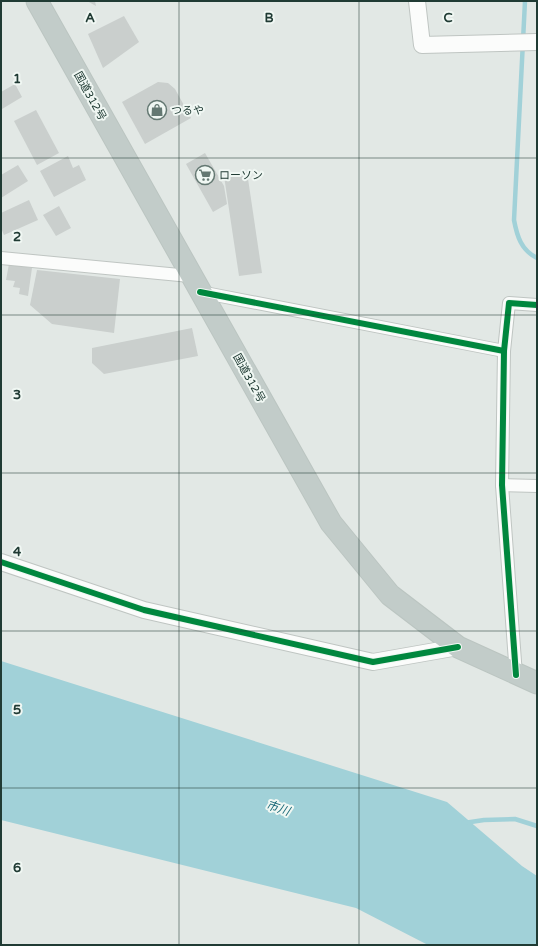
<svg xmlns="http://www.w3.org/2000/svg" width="538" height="946" font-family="'Varela Round','Noto Sans JP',sans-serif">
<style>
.water{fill:#a1d1d8}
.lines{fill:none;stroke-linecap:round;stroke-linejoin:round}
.stream{stroke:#a1d1d8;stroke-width:4.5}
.building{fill:#cacfcd}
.minor-casing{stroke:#bfc5c2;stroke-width:14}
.tertiary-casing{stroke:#bfc5c2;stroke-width:18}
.trunk-casing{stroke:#bbc5c1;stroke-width:23}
.minor{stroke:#fbfcfb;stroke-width:12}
.tertiary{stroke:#fbfcfb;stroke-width:16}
.trunk{stroke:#c2ccc9;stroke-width:21}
.cycleway-casing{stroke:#f0f7f3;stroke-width:8}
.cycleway{stroke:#00873e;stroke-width:6}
.grid{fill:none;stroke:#203b34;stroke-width:1;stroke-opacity:0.55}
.labels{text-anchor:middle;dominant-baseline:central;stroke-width:4;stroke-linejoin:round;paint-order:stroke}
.street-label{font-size:11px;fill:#203b34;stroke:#f0f7f3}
.poi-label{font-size:11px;fill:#203b34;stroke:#f0f7f3;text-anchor:start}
.water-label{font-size:12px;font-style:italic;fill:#196978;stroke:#f0f7f3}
.grid-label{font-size:13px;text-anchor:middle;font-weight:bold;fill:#203b34;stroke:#f0f7f3;stroke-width:4;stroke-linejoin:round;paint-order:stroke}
</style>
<rect width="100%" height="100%" fill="#e2e8e5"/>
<path class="water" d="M1,661L447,802L522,866L537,876V945H428L356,908L1,820Z"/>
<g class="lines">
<g class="stream">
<path d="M525,1L514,220C517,236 521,250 537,258"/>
<path d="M464,823L484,820L515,819L537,826"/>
</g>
</g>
<g class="building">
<path d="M87,1H95L96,6Z"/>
<path d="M124,16L139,42L103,68L88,34Z"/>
<path d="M158,82L168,83L175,89L191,118L145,144L122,102Z"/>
<path d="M15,84L22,97L2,109L1,92Z"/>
<path d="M36,110L59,153L37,165L14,121Z"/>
<path d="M205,153L224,186L227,204L213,212L186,164Z"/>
<path d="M68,156L73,168L79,165L86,180L54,197L40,171Z"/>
<path d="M18,165L28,181L1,198V175Z"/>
<path d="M247,172L262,273L239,276L224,176Z"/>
<path d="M29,200L38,220L4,235L1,228V213Z"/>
<path d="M59,206L71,228L56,236L43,215Z"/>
<path d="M9,264L32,268L28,296L19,294L20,288L13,287L15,281L6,280Z"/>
<path d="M37,270L120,279L114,333L52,324L30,305Z"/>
<path d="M192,328L198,356L104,374L92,363V348Z"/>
</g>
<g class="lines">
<defs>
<g id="minor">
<path d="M1,258L190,276"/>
<path d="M200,292L504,351"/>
<path d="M502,485L537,486"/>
<path d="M516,675L502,485L504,351L509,303L537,305"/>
</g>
<g id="tertiary">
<path d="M417,1L422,45L537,42"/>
<path d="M1,562L144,610L373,662L458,647"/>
</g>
<path id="trunk" d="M37,1L331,523L390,595L458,647L537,683"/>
</defs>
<use href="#minor" class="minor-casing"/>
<use href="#tertiary" class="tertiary-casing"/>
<use href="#trunk" class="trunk-casing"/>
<use href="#minor" class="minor"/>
<use href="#tertiary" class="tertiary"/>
<use href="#trunk" class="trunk"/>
<defs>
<g id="cycleway">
<path d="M200,292L504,351"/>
<path d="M1,562L144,610L373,662L458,647"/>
<path d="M516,675L502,485L504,351L509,303L537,305"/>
</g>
</defs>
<use href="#cycleway" class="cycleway-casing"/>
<use href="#cycleway" class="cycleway"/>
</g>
<path class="grid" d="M179,1V945M359,1V945M1,158H537M1,315H537M1,473H537M1,631H537M1,788H537"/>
<defs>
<symbol id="shop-ring" viewBox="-11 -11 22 22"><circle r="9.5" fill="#f0f7f3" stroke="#647872" stroke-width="1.5"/><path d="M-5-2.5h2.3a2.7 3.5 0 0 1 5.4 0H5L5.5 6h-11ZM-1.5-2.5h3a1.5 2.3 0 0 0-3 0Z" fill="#647872"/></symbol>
<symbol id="supermarket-ring" viewBox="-11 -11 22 22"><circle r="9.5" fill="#f0f7f3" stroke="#647872" stroke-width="1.5"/><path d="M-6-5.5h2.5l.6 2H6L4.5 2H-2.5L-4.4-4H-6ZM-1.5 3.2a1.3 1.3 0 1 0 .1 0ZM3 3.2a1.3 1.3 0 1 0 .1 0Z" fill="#647872"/></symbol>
</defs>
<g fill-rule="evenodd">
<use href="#shop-ring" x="146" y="99" width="22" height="22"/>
<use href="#supermarket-ring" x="194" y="164" width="22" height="22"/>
</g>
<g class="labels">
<g class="street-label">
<text transform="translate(90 96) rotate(61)">国道312号</text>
<text transform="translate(249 378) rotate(61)">国道312号</text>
</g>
<g class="poi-label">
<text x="171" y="110">つるや</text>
<text x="219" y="175">ローソン</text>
</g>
<g class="water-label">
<text transform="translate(278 808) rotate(19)">市川</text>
</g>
</g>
<g class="grid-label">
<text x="90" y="22">A</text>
<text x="269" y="22">B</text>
<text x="448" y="22">C</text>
<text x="17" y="83">1</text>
<text x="17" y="241">2</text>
<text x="17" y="399">3</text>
<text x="17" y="556">4</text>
<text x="17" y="714">5</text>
<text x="17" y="872">6</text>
</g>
<rect width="538" height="946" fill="none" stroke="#203b34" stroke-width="4"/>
</svg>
